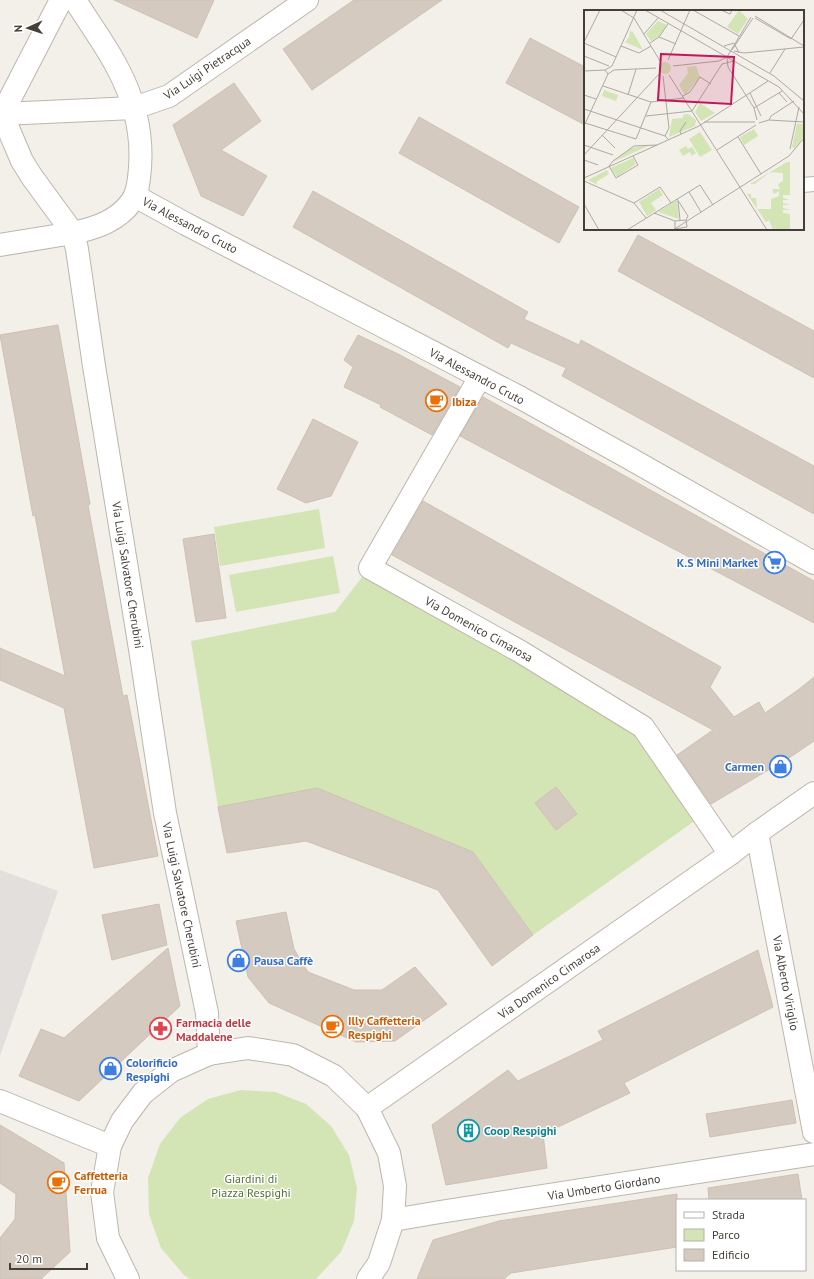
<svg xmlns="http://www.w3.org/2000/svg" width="814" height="1279" font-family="'PT Sans',sans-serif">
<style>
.green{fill:#d3e4b5}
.parking{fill:#e2dfdd}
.building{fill:#d4cabf;stroke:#cec1b3}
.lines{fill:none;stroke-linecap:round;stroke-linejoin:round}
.service-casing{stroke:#beb6ac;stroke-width:16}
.minor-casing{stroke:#beb6ac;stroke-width:24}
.tertiary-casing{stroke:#beb6ac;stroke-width:24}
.service{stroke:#fff;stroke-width:14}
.minor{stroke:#fff;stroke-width:22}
.tertiary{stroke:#fff;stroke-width:22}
.labels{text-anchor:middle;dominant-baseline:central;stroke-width:3;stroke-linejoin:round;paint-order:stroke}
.street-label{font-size:12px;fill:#463f38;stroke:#fff}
.food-label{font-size:12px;font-weight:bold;fill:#c56008;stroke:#fff;text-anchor:start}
.shop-label{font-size:12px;font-weight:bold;fill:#366cbe;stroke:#fff;text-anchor:end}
.health-label{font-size:12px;font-weight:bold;fill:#be3a42;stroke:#fff;text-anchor:start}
.culture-label{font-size:12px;font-weight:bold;fill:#0d838f;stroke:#fff;text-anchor:start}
.park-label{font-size:12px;fill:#4f732f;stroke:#fff}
.inset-road{fill:none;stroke:#aea9a2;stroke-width:1}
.view{fill:#c2185b;fill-opacity:0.15;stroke:#c2185b;stroke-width:2}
.inset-edge{fill:none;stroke:#463f38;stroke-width:2}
</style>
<rect width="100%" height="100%" fill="#f3efe9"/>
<g class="green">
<path d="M319,509L325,548L220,566L214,527Z"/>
<path d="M333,556L340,593L236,612L229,575Z"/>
<path d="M373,563L643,727L703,815L533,935L473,852L317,788L218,807L191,641L335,612Z"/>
<path d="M241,1090L275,1092L306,1104L331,1126L349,1155L357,1188L354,1221L341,1252L316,1279H190L184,1275L161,1248L149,1214L148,1178L160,1144L180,1118L208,1099Z"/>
</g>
<path class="parking" d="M0,870L58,891L0,1056Z"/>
<g class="building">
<path d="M114,0H214L197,38Z"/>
<path d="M354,0H442L312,90L283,49Z"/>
<path d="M530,38L585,67V125L506,83Z"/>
<path d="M234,83L261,121L221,150L267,176L243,216L201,196L173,125Z"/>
<path d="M419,117L579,207L559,243L399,153Z"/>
<path d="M313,191L528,312L524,319L579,345L581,340L814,466V514L562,376L566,368L511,343L508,348L293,227Z"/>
<path d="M638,235L814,331V378L618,271Z"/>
<path d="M58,325L90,504L88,505L123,696L127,695L158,856L94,868L64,708L0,680V648L65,676L35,515L33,516L0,335Z"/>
<path d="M358,335L398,354L460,387L432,435L380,407L381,405L344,387L353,367L344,360Z"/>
<path d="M483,397L814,581V623L460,436Z"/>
<path d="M313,419L358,442L331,496L306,503L277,489Z"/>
<path d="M423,501L721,667L710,687L734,717L759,702L765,713L798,690L814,677V741L792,756L711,804L677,755L713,730L392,555Z"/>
<path d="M214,534L226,618L196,622L183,539Z"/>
<path d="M556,787L577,814L556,830L535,803Z"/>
<path d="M317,788L473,852L533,935L492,966L438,890L306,841L227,853L218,807Z"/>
<path d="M159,904L167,945L112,960L102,915Z"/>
<path d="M286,912L294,949L308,972L354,990H382L415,967L447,1004L395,1041L356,1042L269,1003L248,977L236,921Z"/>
<path d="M168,948L180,1006L79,1101L19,1076L41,1029L64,1038Z"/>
<path d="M758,950L773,1007L624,1083L630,1093L543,1134L547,1168L446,1185L432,1125L508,1070L518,1081L603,1040L598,1031Z"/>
<path d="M792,1100L796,1123L710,1137L706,1114Z"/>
<path d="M0,1125L64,1163L70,1252L41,1279H0V1238L15,1219L16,1194L0,1183Z"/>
<path d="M798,1174L802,1200H709L708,1188Z"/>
<path d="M677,1194V1247L511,1273L504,1279H417L433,1240L499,1221Z"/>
</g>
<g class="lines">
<defs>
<path id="service" d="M803,185L814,184"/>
<g id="minor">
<path d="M2,114L134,108L169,96L307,0"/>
<path d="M135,196L186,224L521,398L629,458L814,563"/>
<path d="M73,233C96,228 118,221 132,201C137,194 138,186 139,178C144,140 136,103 118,69C106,45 89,23 75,0"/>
<path d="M480,377L370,568L521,652L643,727L730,854"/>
<path d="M757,833L814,1132"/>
<path d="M0,1101L110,1146"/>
<path d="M393,1220L440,1212L814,1154"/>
</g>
<g id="tertiary">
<path d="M2,114L22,161L32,177L73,233L77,249L94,366L140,649L165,813L207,1013L209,1054"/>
<path d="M0,118L61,0"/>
<path d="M0,245L73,233"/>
<path d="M367,1108L730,854L757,833L814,793"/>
<path d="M128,1279L108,1238L102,1192L110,1146L122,1121L143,1093L171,1071L209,1054L248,1048L293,1055L334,1076L367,1108L389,1153L395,1186L393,1220L379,1263L368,1279"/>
</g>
</defs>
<use href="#service" class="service-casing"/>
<use href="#minor" class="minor-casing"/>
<use href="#tertiary" class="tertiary-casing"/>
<use href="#service" class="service"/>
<use href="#minor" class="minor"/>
<use href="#tertiary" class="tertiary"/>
</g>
<defs>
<symbol id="cafe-ring" viewBox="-11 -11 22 22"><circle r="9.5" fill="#fff" stroke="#e8710a" stroke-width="1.5"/><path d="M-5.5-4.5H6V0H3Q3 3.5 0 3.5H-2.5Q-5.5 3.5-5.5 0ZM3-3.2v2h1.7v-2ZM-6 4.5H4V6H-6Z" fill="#e8710a"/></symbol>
<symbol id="supermarket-ring" viewBox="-11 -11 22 22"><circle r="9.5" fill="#fff" stroke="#3f7fe0" stroke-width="1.5"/><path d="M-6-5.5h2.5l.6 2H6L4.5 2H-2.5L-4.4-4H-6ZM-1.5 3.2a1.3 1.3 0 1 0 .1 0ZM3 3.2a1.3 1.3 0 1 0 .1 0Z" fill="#3f7fe0"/></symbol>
<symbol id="shop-ring" viewBox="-11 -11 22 22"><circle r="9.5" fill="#fff" stroke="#3f7fe0" stroke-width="1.5"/><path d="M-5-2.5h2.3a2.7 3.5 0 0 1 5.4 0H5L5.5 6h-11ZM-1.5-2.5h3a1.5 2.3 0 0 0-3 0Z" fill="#3f7fe0"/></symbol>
<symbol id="pharmacy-ring" viewBox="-11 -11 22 22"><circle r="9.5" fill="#fff" stroke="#e0444e" stroke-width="1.5"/><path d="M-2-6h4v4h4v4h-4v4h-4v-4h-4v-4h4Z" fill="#e0444e"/></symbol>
<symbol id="building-ring" viewBox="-11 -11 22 22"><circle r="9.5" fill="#fff" stroke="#0f9aa8" stroke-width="1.5"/><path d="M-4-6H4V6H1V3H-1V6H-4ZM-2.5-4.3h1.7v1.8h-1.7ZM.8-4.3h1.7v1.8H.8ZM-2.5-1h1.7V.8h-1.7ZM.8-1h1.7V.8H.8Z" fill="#0f9aa8"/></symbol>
</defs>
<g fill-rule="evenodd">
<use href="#cafe-ring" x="424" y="388" width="25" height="25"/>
<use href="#supermarket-ring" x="762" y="550" width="25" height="25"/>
<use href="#shop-ring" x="768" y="754" width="25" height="25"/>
<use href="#shop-ring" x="226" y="948" width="25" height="25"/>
<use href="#cafe-ring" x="320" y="1014" width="25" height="25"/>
<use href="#pharmacy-ring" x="148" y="1016" width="25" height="25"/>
<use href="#shop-ring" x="98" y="1056" width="25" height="25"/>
<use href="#building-ring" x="456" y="1118" width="25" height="25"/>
<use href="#cafe-ring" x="46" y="1170" width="25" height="25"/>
</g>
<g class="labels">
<g class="street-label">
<text transform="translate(207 68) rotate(-34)">Via Luigi Pietracqua</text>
<text transform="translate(190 225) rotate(28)">Via Alessandro Cruto</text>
<text transform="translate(477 376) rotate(28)">Via Alessandro Cruto</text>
<text transform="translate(128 575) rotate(81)">Via Luigi Salvatore Cherubini</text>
<text transform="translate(479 629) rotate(29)">Via Domenico Cimarosa</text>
<text transform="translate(182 895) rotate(78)">Via Luigi Salvatore Cherubini</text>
<text transform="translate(549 981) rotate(-35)">Via Domenico Cimarosa</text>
<text transform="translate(786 983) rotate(79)">Via Alberto Viriglio</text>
<text transform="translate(604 1187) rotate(-9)">Via Umberto Giordano</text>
</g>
<g class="food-label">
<text x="452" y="401">Ibiza</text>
<text x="348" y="1020">Illy Caffetteria<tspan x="348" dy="14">Respighi</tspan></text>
<text x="74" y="1175">Caffetteria<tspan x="74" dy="14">Ferrua</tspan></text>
</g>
<g class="shop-label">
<text x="758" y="562">K.S Mini Market</text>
<text x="764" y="766">Carmen</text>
<text x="254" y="960" text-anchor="start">Pausa Caffè</text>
<text x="126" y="1062" text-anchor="start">Colorificio<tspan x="126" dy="14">Respighi</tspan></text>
</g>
<g class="health-label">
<text x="176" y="1022">Farmacia delle<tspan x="176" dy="14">Maddalene</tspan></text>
</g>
<g class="culture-label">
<text x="484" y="1130">Coop Respighi</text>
</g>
<g class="park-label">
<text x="251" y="1178">Giardini di<tspan x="251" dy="14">Piazza Respighi</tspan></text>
</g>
</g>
<g transform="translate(584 10)">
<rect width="220" height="220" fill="#f3efe9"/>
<path d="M155,0L164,9L154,24L143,17ZM74,11L83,15L75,26L67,31L62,24ZM46,21L49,22L59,40L41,32L45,27ZM75 58a6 6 0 1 1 12 0a6 6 0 1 1-12 0ZM112,56L116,67L101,85L95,75L104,63L103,57ZM20,80L34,85L32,91L18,86ZM116,93L131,103L117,111L111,102ZM104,104L112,110L111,116L85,127L88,109L99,108V105ZM213,114H220V126L211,138L208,137ZM170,119L174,126L160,135L156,127ZM116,122L128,140L116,147L105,129ZM66,135L29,152L47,138ZM102,136L104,139L108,137L112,143L108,146L106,142L99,146L95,140ZM49,148L52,154L33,167L27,158ZM203,152H206V185H199V188L206,190H199V193L206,195H199V198L206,200H199V203L206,204V220H189L185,210L182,212L163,184H167V188H172L173,199H187V189L195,186V181L190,184L188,179H196L194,174L199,171V163L186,162L171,174H166ZM23,160L25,164L12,172L14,175L4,170ZM75,179L79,185L67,193L72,200L63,206L55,192ZM93,190L95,209L74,202Z" fill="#d3e4b5"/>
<path class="inset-road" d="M37,0L50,8L76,51M61,0L195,77L220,104M76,0L190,66L220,91M109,0L155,26M137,0L146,4L148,0M171,6L220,36M171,8L207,29M60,24L74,8M75,27L92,34M207,29L220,10M0,32L16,0M0,33L32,47M66,33L75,27L84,14M37,36L55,43L67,36M140,36L150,33L155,43M148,40L169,8M150,41L160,43L220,37M0,46L25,56M143,47L167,7M143,48L144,57L170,98L173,110M84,50L106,0M138,54L150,51M89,56L135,51L143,47M21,60L28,56L53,0M21,60L24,64L30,60M30,60L72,58M0,61L21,60M186,63L201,39M85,65L183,220M79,66L85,118L81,126M19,76L67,92L100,88M166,83L177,106M195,83L203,92M0,85L12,89M44,85L52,59M99,86L106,82L116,67L127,74M170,98L198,81M0,99L81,126L85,130M62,106L108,101L138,54M185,110L187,106L210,91M120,112H171M1,113L52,129L67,92M175,113L185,110L220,112M0,116L24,64M97,124L96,121L102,112M18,125L31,138M154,127L177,164M0,135L29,145M206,139L215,97M133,140L172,115M0,145L75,64M49,146L54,155L32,168L25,156L29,151L50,136L73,135M0,150L14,155M0,168L115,116L184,71M0,171L50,193L62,208M105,182L117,202M93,189L104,206L102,210M94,191L96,210M50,193L76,177L87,193M0,194L15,220M70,203L91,211M102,210L103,217L91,219V211ZM43,220L116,175L129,195M89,220L205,146L220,128"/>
<path class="view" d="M77,44L150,47L147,94L74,90Z"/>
<rect width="220" height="220" class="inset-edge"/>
</g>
<rect x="676" y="1199" width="130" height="72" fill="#ffffff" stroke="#b5b2af"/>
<rect x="684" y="1212" width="20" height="6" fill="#ffffff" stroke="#b5b2af"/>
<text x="712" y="1219" font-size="12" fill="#463f38">Strada</text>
<rect x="684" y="1229" width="20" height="12" fill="#d3e4b5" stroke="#b5b2af"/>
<text x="712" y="1239" font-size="12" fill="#463f38">Parco</text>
<rect x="684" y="1249" width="20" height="12" fill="#d4cabf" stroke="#b5b2af"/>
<text x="712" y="1259" font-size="12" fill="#463f38">Edificio</text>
<g transform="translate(28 28) rotate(267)" stroke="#ffffff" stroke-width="3" paint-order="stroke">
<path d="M0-3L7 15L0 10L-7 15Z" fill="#463f38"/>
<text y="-6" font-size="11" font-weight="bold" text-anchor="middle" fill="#463f38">N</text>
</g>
<path d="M10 1263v6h77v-6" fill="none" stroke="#463f38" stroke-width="2"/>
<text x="16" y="1263" font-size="12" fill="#463f38" stroke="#ffffff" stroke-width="3" paint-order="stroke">20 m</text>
</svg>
